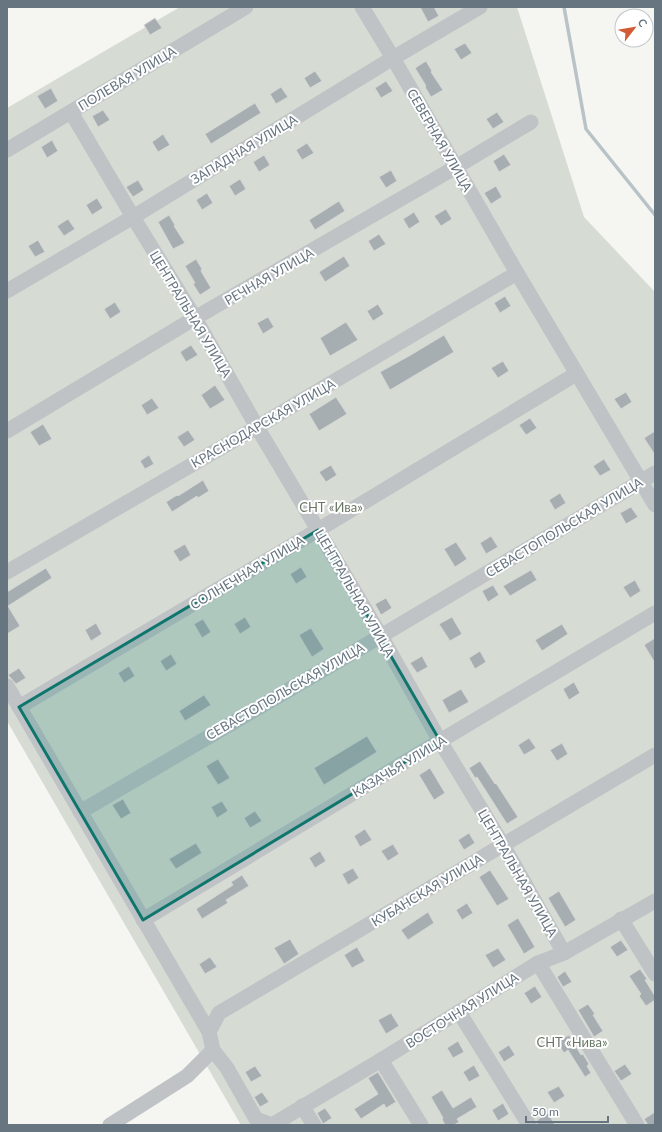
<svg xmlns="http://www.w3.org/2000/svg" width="662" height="1132" font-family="Lato,sans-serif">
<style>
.green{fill:#d6dcd3}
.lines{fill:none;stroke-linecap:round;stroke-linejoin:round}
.stream{stroke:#b9c3c7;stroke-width:3.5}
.building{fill:#a7aeb2;stroke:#d6d6d5}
.minor{stroke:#bfc3c6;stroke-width:15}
.marked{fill:#0f766e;fill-opacity:0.2;stroke:#0f766e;stroke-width:3;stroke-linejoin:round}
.labels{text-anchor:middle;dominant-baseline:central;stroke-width:4;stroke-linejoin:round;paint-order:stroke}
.street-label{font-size:13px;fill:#677580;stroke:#fff}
.park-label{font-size:13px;fill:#697865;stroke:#fff}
</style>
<rect width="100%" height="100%" fill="#f5f5f2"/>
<path class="green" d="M180,7H517L584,217L655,292V1125H241L7,721V108Z"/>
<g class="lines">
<path class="stream" d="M564,7L586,129L655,215"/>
</g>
<g class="building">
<path d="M420,7H434L439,16L428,22Z"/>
<path d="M155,18L162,28L150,35L144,25Z"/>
<path d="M465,43L472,53L461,60L454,49Z"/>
<path d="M426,61L432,71L431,72L443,90L431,97L425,87L426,86L415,68Z"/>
<path d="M315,71L322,81L310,88L304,78Z"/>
<path d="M386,81L393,91L381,98L375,88Z"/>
<path d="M281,87L288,97L276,104L270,94Z"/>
<path d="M51,88L58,101L45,109L37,96Z"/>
<path d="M255,103L261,113L211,144L205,134Z"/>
<path d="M103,110L110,120L98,127L92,116Z"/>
<path d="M497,112L504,122L493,129L486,119Z"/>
<path d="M163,134L170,145L158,152L152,142Z"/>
<path d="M52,140L58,151L47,158L41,147Z"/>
<path d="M307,143L314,153L302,160L296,150Z"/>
<path d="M504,154L511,165L499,172L493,161Z"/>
<path d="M264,155L270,165L259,172L253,162Z"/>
<path d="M391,170L397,181L386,188L379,177Z"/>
<path d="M240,179L246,189L235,196L229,186Z"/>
<path d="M138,180L144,190L133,197L126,187Z"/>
<path d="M496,186L502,197L491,204L484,193Z"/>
<path d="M207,193L213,203L202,210L196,200Z"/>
<path d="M97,198L103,208L92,215L86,205Z"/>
<path d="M339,201L345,211L315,230L309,220Z"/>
<path d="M446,209L452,219L441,226L434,216Z"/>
<path d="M414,212L420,222L409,229L403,219Z"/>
<path d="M169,215L175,225L174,226L185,243L173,249L158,222Z"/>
<path d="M68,219L75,229L64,236L57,226Z"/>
<path d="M379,234L386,244L374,251L368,241Z"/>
<path d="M38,240L45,252L35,257L28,246Z"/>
<path d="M344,256L350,266L325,282L319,272Z"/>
<path d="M196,259L202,269L201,271L211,288L200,295L193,284L195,283L185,266Z"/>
<path d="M505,296L511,306L500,313L494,303Z"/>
<path d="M115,302L121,312L110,319L104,309Z"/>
<path d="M378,304L384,314L373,321L367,311Z"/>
<path d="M268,317L274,327L263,334L257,323Z"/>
<path d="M346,322L358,340L330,356L320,338Z"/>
<path d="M444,335L454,352L390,390L380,372L409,356Z"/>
<path d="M191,345L198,355L186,362L180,352Z"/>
<path d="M503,361L509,371L498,378L491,368Z"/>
<path d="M215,385L225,400L210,409L201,395Z"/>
<path d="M626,392L632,402L621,409L614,399Z"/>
<path d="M336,397L347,414L319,431L309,414Z"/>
<path d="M152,398L159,408L147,415L141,405Z"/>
<path d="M530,418L537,428L526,435L519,425Z"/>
<path d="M43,424L52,439L39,446L30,432Z"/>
<path d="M188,430L195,440L184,447L177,437Z"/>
<path d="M655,431V455L644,438Z"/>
<path d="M149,455L154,464L145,469L140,461Z"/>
<path d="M604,459L611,470L600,476L593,466Z"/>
<path d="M331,465L337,475L326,482L319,472Z"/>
<path d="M203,480L209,491L198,498L197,496L172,512L166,502L177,495L178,496Z"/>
<path d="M560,493L566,503L555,510L549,500Z"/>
<path d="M631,507L638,517L626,524L620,513Z"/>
<path d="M491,536L498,547L486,554L480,543Z"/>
<path d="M456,542L467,559L455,567L444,549Z"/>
<path d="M185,544L191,555L180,562L173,551Z"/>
<path d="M301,567L307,577L296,584L290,574Z"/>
<path d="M46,568L52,578L8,606L20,626L7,634V592Z"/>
<path d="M531,570L537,580L510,596L503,586Z"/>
<path d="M635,580L641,591L630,598L623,587Z"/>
<path d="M493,585L499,595L488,602L482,591Z"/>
<path d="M386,598L392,608L381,615L375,604Z"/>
<path d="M245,617L251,627L240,634L234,624Z"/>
<path d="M452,617L462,634L450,641L439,624Z"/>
<path d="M203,619L211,632L202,638L194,624Z"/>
<path d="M96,623L102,634L91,641L85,630Z"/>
<path d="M562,624L568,634L542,651L535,640Z"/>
<path d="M311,628L324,649L312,657L299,635Z"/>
<path d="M655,638V663L644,645Z"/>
<path d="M480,651L486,662L475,669L469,658Z"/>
<path d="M171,654L177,664L166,671L160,661Z"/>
<path d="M422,656L428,667L417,673L410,663Z"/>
<path d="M129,666L135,676L124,683L118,673Z"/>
<path d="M19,668L26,678L16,684L8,675Z"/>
<path d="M574,682L580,693L569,700L563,689Z"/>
<path d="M461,689L469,702L449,713L442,700Z"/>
<path d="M204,695L211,705L185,721L179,711Z"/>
<path d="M367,736L377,752L324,785L314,768Z"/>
<path d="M529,738L536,748L524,755L518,745Z"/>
<path d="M562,743L568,754L557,761L550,750Z"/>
<path d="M218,759L230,778L218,785L206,766Z"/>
<path d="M480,761L495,784L496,783L518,817L507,824L477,777L475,778L469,768Z"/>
<path d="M430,768L445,793L434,800L419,775Z"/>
<path d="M123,799L131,813L121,819L112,805Z"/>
<path d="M222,801L228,811L217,818L211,807Z"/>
<path d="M255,811L262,821L250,828L244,818Z"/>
<path d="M365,829L372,840L360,847L354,836Z"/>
<path d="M469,833L475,843L464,850L458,840Z"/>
<path d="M196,843L202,853L176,869L169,859Z"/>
<path d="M393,844L399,854L388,861L381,851Z"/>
<path d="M320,851L326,861L315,868L309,858Z"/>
<path d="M353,868L359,878L348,885L342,874Z"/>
<path d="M490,870L509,899L497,906L479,877Z"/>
<path d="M242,875L249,886L226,900L228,903L202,919L196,909L233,885L231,882Z"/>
<path d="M559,891L576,920L565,927L548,898Z"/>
<path d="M467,903L473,913L462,920L456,910Z"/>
<path d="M428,912L434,923L408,940L401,930Z"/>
<path d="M518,918L535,947L524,954L507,925Z"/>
<path d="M290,939L299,954L284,964L274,948Z"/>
<path d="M621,940L628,950L617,957L610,947Z"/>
<path d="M357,947L365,961L352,968L344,955Z"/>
<path d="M498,948L506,960L493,968L485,955Z"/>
<path d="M210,957L217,967L205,974L199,964Z"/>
<path d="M640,969L647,979L645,980L655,996V1000L646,1006L639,996L641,994L629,976Z"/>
<path d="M565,971L572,982L563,987L557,977Z"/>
<path d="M535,986L542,997L531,1004L524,993Z"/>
<path d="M588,1004L595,1014L593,1015L603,1031L594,1037L578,1010Z"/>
<path d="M391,1013L399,1026L386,1034L378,1020Z"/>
<path d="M569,1035L581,1055L583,1054L589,1064L587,1066L591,1073L585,1077L568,1050L564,1053L557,1042Z"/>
<path d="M458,1041L464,1052L453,1058L447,1048Z"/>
<path d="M509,1045L515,1055L504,1062L498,1052Z"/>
<path d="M625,1064L632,1074L621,1081L614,1071Z"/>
<path d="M474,1065L480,1076L469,1082L463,1072Z"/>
<path d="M255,1066L262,1076L251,1082L245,1072Z"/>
<path d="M378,1072L396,1102L386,1108L384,1104L361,1119L354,1109L378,1094L368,1078Z"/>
<path d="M559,1086L565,1096L554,1103L547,1092Z"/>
<path d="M442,1090L453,1108L471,1097L477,1107L457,1119L459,1122L454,1125H445L442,1119L443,1118L431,1097Z"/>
<path d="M262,1092L269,1102L260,1107L254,1097Z"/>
<path d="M503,1103L509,1114L498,1121L492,1110Z"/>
<path d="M325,1108L332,1118L323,1124L317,1113Z"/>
<path d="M655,1112V1125H648L644,1119Z"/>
<path d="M548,1113L555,1125H538L537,1120Z"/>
</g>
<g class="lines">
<g class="minor">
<path d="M362,7L393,58L517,273L655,505"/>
<path d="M71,112L133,217L195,318L257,427L381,636L440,741L503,845L564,953"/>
<path d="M7,150L246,7"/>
<path d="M7,291L133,217L393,58L480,7"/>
<path d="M7,431L195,318L456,167L531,122"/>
<path d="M7,572L257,427L517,273"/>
<path d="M7,686L209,1032L213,1050L187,1076L110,1125"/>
<path d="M19,707L318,530L576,374"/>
<path d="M80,812L381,636L655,473"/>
<path d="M621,919L655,974"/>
<path d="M143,920L440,741L655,613"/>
<path d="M538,963L637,1125"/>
<path d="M459,1012L529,1125"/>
<path d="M209,1032L219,1013L655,755"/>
<path d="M213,1050L227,1068L256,1119L272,1125L381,1060L538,963L564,953L655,901"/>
<path d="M381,1060L421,1125"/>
<path d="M302,1106L314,1125"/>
</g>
</g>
<path class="marked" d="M318,530L440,741L143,920L19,707Z"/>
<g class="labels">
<g class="street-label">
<text transform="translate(127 78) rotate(-31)">ПОЛЕВАЯ УЛИЦА</text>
<text transform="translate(440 140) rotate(60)">СЕВЕРНАЯ УЛИЦА</text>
<text transform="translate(244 149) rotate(-31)">ЗАПАДНАЯ УЛИЦА</text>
<text transform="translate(269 276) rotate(-30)">РЕЧНАЯ УЛИЦА</text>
<text transform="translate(191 314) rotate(59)">ЦЕНТРАЛЬНАЯ УЛИЦА</text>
<text transform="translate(263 423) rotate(-30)">КРАСНОДАРСКАЯ УЛИЦА</text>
<text transform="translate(564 527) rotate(-31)">СЕВАСТОПОЛЬСКАЯ УЛИЦА</text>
<text transform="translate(247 572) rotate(-31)">СОЛНЕЧНАЯ УЛИЦА</text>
<text transform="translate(355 593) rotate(60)">ЦЕНТРАЛЬНАЯ УЛИЦА</text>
<text transform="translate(285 691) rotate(-30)">СЕВАСТОПОЛЬСКАЯ УЛИЦА</text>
<text transform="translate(399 766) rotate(-31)">КАЗАЧЬЯ УЛИЦА</text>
<text transform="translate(518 873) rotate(60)">ЦЕНТРАЛЬНАЯ УЛИЦА</text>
<text transform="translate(427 890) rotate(-31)">КУБАНСКАЯ УЛИЦА</text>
<text transform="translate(462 1010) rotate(-32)">ВОСТОЧНАЯ УЛИЦА</text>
</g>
<g class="park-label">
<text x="331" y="507">СНТ «Ива»</text>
<text x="572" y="1042">СНТ «Нива»</text>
</g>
</g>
<rect width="662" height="1132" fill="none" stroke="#677580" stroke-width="16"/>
<g transform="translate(634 28) rotate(59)"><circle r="19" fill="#ffffff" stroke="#c2c8cc"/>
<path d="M0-3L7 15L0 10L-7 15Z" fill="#d25a35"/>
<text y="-6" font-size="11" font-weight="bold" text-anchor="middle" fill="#677580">С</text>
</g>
<path d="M526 1116v6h82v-6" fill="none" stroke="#677580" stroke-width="2"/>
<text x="532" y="1116" font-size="12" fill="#677580" stroke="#ffffff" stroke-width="3" paint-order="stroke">50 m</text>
</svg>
